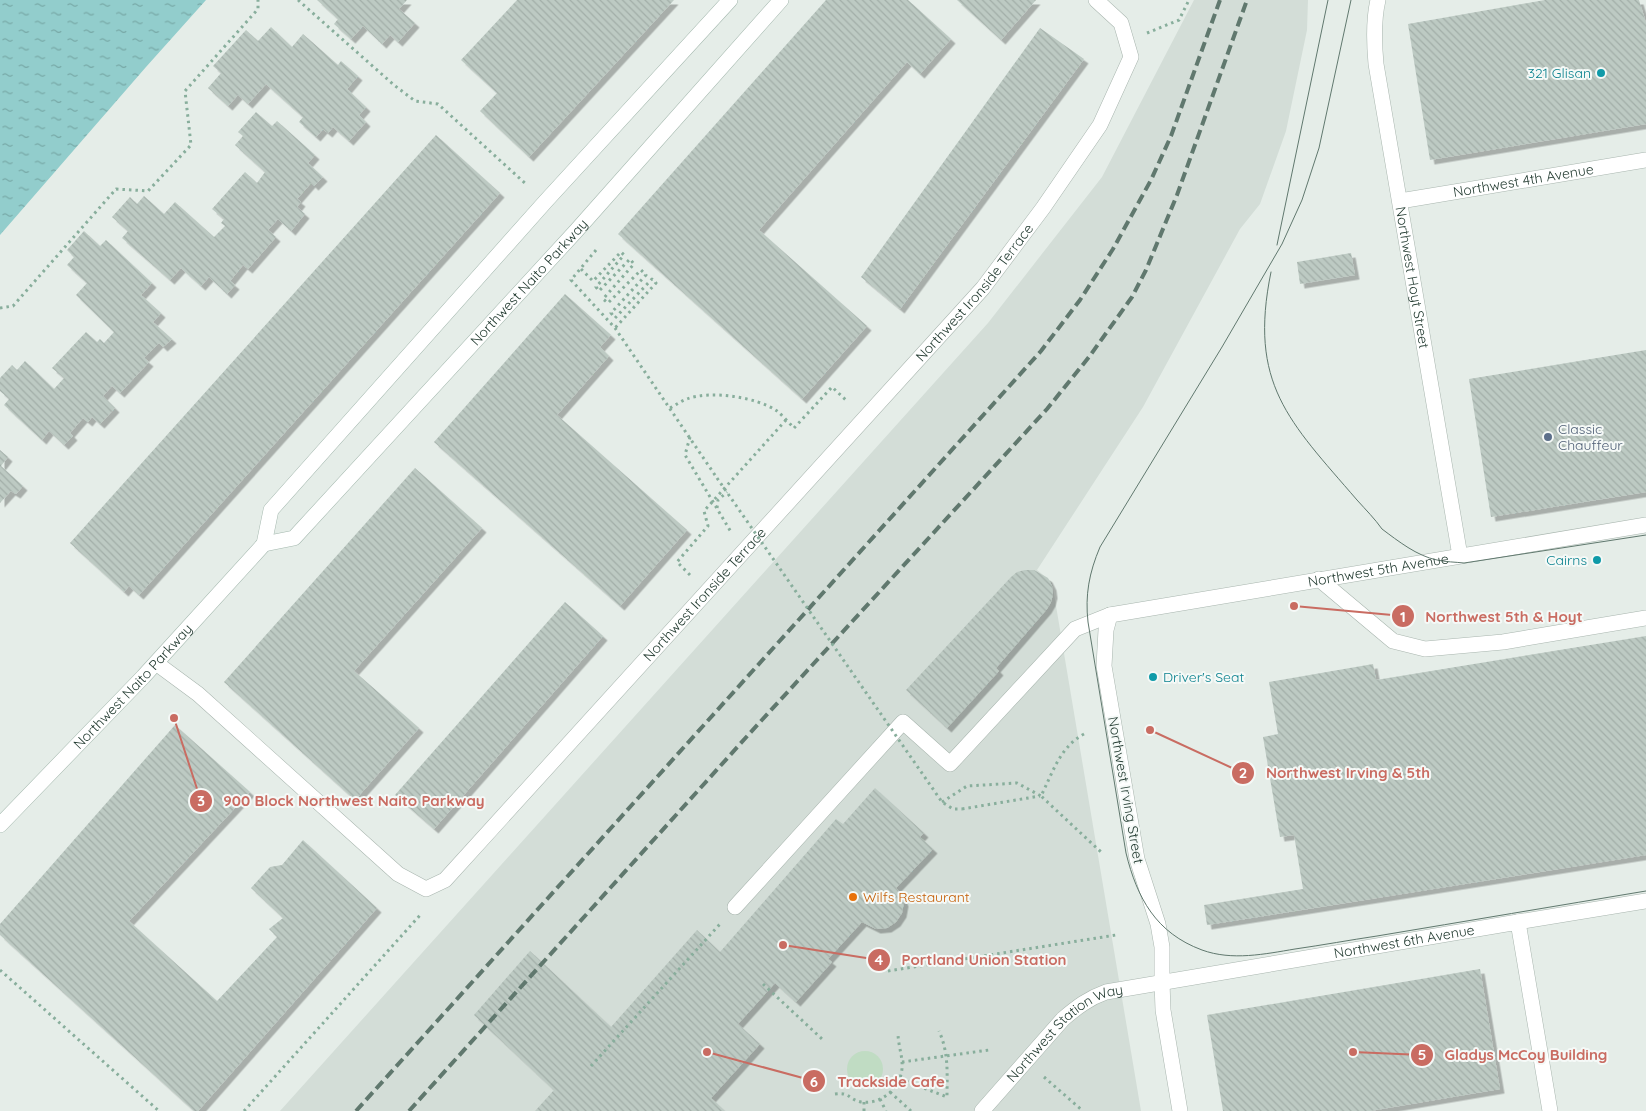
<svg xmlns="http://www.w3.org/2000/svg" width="1646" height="1111" font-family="Quicksand,sans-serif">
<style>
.built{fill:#d3ddd7}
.grass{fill:#c0dcc3}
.water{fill:url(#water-ripples)}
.building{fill:url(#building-back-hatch);filter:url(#shadow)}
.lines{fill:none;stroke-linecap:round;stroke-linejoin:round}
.service-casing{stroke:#a8b5ae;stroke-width:16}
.minor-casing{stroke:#a8b5ae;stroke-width:16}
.tertiary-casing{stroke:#a8b5ae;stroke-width:16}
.secondary-casing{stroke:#a4b8ae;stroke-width:16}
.path{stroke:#88ae9c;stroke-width:3;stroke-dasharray:2.5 4;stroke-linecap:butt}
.service{stroke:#fff;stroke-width:15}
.minor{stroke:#fff;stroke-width:15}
.tertiary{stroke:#fff;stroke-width:15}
.secondary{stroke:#fff;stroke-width:15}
.tram{stroke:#60786e;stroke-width:1}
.rail{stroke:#60786e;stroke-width:4;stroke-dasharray:10 5;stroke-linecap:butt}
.path-bridge{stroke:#88ae9c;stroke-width:3;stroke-dasharray:2.5 4;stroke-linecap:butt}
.culture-dot{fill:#0f9aa8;stroke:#f5f9f7;stroke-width:2}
.service-dot{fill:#5c6f8a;stroke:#f5f9f7;stroke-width:2}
.food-dot{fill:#e8710a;stroke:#f5f9f7;stroke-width:2}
.labels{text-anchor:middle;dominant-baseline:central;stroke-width:4;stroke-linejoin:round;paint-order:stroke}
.culture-label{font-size:14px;fill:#0d838f;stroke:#f5f9f7;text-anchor:end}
.street-label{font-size:14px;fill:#253d33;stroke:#f5f9f7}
.service-label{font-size:14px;fill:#4e5e75;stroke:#f5f9f7;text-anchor:start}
.food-label{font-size:14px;fill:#c56008;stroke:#f5f9f7;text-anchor:start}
.leader{fill:none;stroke:#c96c62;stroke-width:2}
.callout-dot{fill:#c96c62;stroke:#f5f9f7;stroke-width:2}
.mark-label{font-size:15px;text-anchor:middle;font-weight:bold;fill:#fff}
.callout-label{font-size:15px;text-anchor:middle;font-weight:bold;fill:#c96c62;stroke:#f5f9f7;stroke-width:4;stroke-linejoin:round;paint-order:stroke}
</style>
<defs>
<pattern id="water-ripples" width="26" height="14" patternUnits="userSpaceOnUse" patternTransform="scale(1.25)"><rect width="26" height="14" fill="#92cdcc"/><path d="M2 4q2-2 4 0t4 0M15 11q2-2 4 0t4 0" fill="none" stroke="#77a8a6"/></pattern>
<pattern id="building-back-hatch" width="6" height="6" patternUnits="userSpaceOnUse" patternTransform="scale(1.25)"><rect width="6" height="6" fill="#bdcac3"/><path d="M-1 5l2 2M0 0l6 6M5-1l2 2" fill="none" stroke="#a2aea8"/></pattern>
<filter id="shadow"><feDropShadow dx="4.5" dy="4.5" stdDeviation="0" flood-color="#0004"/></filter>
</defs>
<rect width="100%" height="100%" fill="#e5ede8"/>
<path class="built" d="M1194,0H1308L1307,30L1286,131L1260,204L1240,229L1143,407L1037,570L1052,582L1141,1111H280L988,323L1102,177Z"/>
<circle class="grass" cx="865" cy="1069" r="18"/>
<path class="water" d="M0,0H206L146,67L0,235Z"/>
<g class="building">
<path d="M317,0H407L399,9L415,23L398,42L390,35L382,44L363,26L351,39L334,24L338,19Z"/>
<path d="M517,0H674L529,157L480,111L497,93L461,60Z"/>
<path d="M826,0H908L951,39L920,74L907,62L759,230L867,326L802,399L618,234Z"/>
<path d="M957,0H1036L1001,40Z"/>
<path d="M1545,0H1639L1646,23V124L1430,160L1408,24Z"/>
<path d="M271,27L292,47L303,34L338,65L341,61L358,76L347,89L366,107L359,115L366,122L349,141L333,127L328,133L323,129L316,137L299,122L303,117L266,84L248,104L238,95L228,106L208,88L221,73L213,66L246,30L258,41Z"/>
<path d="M1040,28L1084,59L900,309L861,277Z"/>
<path d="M256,112L272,126L277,121L315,155L308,163L323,177L314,186L311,183L297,199L301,202L297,207L305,214L291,231L278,219L268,230L276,237L248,269L243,265L230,281L235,285L227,294L209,277L201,286L181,268L170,280L122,238L128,231L112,217L130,197L137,204L144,196L164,214L175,202L214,237L225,226L221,223L224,219L212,209L245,172L257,183L265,172L235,145L243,136L238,132Z"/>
<path d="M436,135L500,193L139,595L129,586L124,592L70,543Z"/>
<path d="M84,231L100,246L106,240L152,283L141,295L161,313L153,322L172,339L163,347L159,343L144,358L149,362L120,393L112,386L103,396L115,408L100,424L92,417L88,422L83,418L70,433L73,436L64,445L49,431L42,440L4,405L9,399L0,391V378L12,365L17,370L25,361L54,389L64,378L52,368L86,332L97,342L100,339L104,343L114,332L76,295L87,283L67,265L74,257L67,250Z"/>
<path d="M1351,253L1355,275L1300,284L1297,262Z"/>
<path d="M565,294L611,335L600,347L609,356L557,415L687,530L620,606L434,442Z"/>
<path d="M1646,350V492L1491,517L1469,379Z"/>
<path d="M0,450L8,457L1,466L23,486L16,494L11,491L0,503Z"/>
<path d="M415,468L482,528L354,671L419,728L355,800L224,682Z"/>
<path d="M1025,570H1034L1048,578L1052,586L1053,594L1051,602L1047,609L996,668L999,671L947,728L906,690L1011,577L1017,572Z"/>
<path d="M565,602L603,636L434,829L395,795Z"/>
<path d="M1646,636V855L1207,925L1204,905L1303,889L1294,835L1280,837L1263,737L1278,734L1269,682L1373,664L1376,680Z"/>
<path d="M175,725L250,792L129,921L217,1001L277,937L269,929L283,918L251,888L270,867L282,865L303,840L377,908L198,1111H194L0,935V924Z"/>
<path d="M875,788L924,833L920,837L933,849L896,888L900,892L904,902L902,913L896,922L887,928L876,929L862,922L828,959L832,962L796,1002L775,983L738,1024L760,1044L711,1098L725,1111H535L554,1090L474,1015L530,951L611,1027L697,930L720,952L836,819L843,824Z"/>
<path d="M1480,969L1500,1089L1370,1111H1223L1207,1015Z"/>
</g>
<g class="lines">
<defs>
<g id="service">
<path d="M1319,579L1393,641L1425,649L1503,642L1646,618"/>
<path d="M735,907L903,722L950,764L1075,629L1110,615"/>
</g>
<g id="minor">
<path id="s1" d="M1378,0C1373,21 1374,42 1376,64L1460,556"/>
<path id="s2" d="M1400,201L1646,160"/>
<path id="s3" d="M156,663L198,694L398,874L426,889L445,880L983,288L1043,208L1100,125L1131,57L1121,23L1096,0"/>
<path d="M1518,922L1646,901"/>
<path id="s4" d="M1162,982V947L1158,924L1137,859L1104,666L1106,630L1110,615L1646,525"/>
</g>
<g id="tertiary">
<path d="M1162,982L1163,1010L1180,1111"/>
<path id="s5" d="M982,1111L1063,1019C1077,1007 1089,998 1106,992L1518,922L1550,1111"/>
</g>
<g id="secondary">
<path id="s6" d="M264,544L294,538L576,231L781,0"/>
<path id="s7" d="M0,825L143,677L264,544L271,510L545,202L730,0"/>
</g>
</defs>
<use href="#service" class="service-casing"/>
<use href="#minor" class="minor-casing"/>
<use href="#tertiary" class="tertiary-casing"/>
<use href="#secondary" class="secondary-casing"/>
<g class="path">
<path d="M298,0L394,85L415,101L438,104L527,185"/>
<path d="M1147,33L1179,20L1189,0"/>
<path d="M596,250L571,280L615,328L717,478"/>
<path d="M581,269L593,281L621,252L624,255L596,287L599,291L630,259L634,264L603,299L608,303L641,270L646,275L611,313L615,318L652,279L656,283L615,328"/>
<path d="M0,308L13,306L116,189L148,191L191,145L185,91L258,9V0"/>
<path d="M670,408C676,405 681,401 687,399C710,390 757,397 777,411C783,416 789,423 794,428L832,387L848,402"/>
<path d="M690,437L685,455L731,532"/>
<path d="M717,508L718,500L727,492"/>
<path d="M690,575L677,562L708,526L704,511L786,420"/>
<path d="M1084,734C1060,747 1053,772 1041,796L1101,852"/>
<path d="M942,802L967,786L1017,783L1041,796"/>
<path d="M962,809L1040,796"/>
<path d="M0,970L159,1111"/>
<path d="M888,971L1116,935"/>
<path d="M763,984L822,1039"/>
<path d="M902,1062L989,1050"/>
<path d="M591,1066L720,924"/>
<path d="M1044,1077L1083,1111"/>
<path d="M900,1079L947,1097C947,1074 949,1053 939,1031"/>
<path d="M890,1092L911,1111"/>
<path d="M835,1094C850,1092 848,1099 861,1102C881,1105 901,1088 902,1068C903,1057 898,1045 898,1033"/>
<path d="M880,1099L886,1111"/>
<path d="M864,1102V1111"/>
<path d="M244,1111L422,913"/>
</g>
<use href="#service" class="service"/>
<use href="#minor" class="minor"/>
<use href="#tertiary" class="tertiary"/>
<use href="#secondary" class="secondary"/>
<g class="tram">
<path d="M1351,0L1319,148L1302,200L1282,244L1222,347L1100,547C1089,573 1085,595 1088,622L1126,853C1137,898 1156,933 1202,950C1232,961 1265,954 1295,949C1323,945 1350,940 1377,936C1467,921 1556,906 1646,891"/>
<path d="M1277,245L1328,0"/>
<path d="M1271,272C1248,384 1289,421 1357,500C1366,510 1375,519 1382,529C1398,541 1417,556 1437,560C1446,562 1455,562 1464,563L1646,535"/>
</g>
<g class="rail">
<path d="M356,1111L1041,351L1080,300L1113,249L1151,180L1171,136L1220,0"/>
<path d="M409,1111L750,733L1047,409L1089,357L1132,297L1146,270L1177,195L1247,0"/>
</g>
<path class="path-bridge" d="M717,478L942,802L953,809H962"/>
</g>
<g class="culture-dot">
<circle cx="1601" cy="73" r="5"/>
<circle cx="1597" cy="560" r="5"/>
<circle cx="1153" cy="677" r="5"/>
</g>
<circle class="service-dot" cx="1548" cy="437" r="5"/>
<circle class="food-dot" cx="853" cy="897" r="5"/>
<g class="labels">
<g class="culture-label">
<text x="1591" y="73">321 Glisan</text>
<text x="1587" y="560">Cairns</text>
<text x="1163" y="677" text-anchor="start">Driver's Seat</text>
</g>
<g class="street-label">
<text stroke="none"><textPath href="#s2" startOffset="125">Northwest 4th Avenue</textPath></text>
<text stroke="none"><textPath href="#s1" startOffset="281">Northwest Hoyt Street</textPath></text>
<text stroke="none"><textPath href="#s6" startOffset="378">Northwest Naito Parkway</textPath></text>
<text stroke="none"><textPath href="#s3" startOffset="1165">Northwest Ironside Terrace</textPath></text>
<text stroke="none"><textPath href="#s4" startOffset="646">Northwest 5th Avenue</textPath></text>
<text stroke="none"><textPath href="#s3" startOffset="760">Northwest Ironside Terrace</textPath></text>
<text stroke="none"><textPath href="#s7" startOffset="192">Northwest Naito Parkway</textPath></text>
<text transform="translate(1126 790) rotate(80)">Northwest Irving Street</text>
<text stroke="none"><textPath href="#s5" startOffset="476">Northwest 6th Avenue</textPath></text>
<text stroke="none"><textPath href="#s5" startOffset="116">Northwest Station Way</textPath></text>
</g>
<g class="service-label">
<text x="1558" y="429">Classic<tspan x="1558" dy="16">Chauffeur</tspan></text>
</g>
<g class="food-label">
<text x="863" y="897">Wilfs Restaurant</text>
</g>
</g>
<path class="leader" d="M1294 606L1403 616M1150 730L1243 773M174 718L201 801M783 945L879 960M1353 1052L1422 1055M707 1052L814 1081"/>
<g class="callout-dot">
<circle cx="1294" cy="606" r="5"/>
<circle cx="1150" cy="730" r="5"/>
<circle cx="174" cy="718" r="5"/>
<circle cx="783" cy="945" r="5"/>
<circle cx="1353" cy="1052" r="5"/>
<circle cx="707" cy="1052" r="5"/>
<circle cx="1403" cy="616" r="12"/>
<circle cx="1243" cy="773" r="12"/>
<circle cx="201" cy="801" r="12"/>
<circle cx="879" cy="960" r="12"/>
<circle cx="1422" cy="1055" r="12"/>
<circle cx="814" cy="1081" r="12"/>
</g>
<g class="mark-label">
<text x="1403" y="622">1</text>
<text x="1243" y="778">2</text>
<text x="201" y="806">3</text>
<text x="879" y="965">4</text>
<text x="1422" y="1060">5</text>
<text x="814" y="1087">6</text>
</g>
<g class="callout-label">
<text x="1504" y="622">Northwest 5th &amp; Hoyt</text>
<text x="1348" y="778">Northwest Irving &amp; 5th</text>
<text x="354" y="806">900 Block Northwest Naito Parkway</text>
<text x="984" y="965">Portland Union Station</text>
<text x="1526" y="1060">Gladys McCoy Building</text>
<text x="891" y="1087">Trackside Cafe</text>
</g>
</svg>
